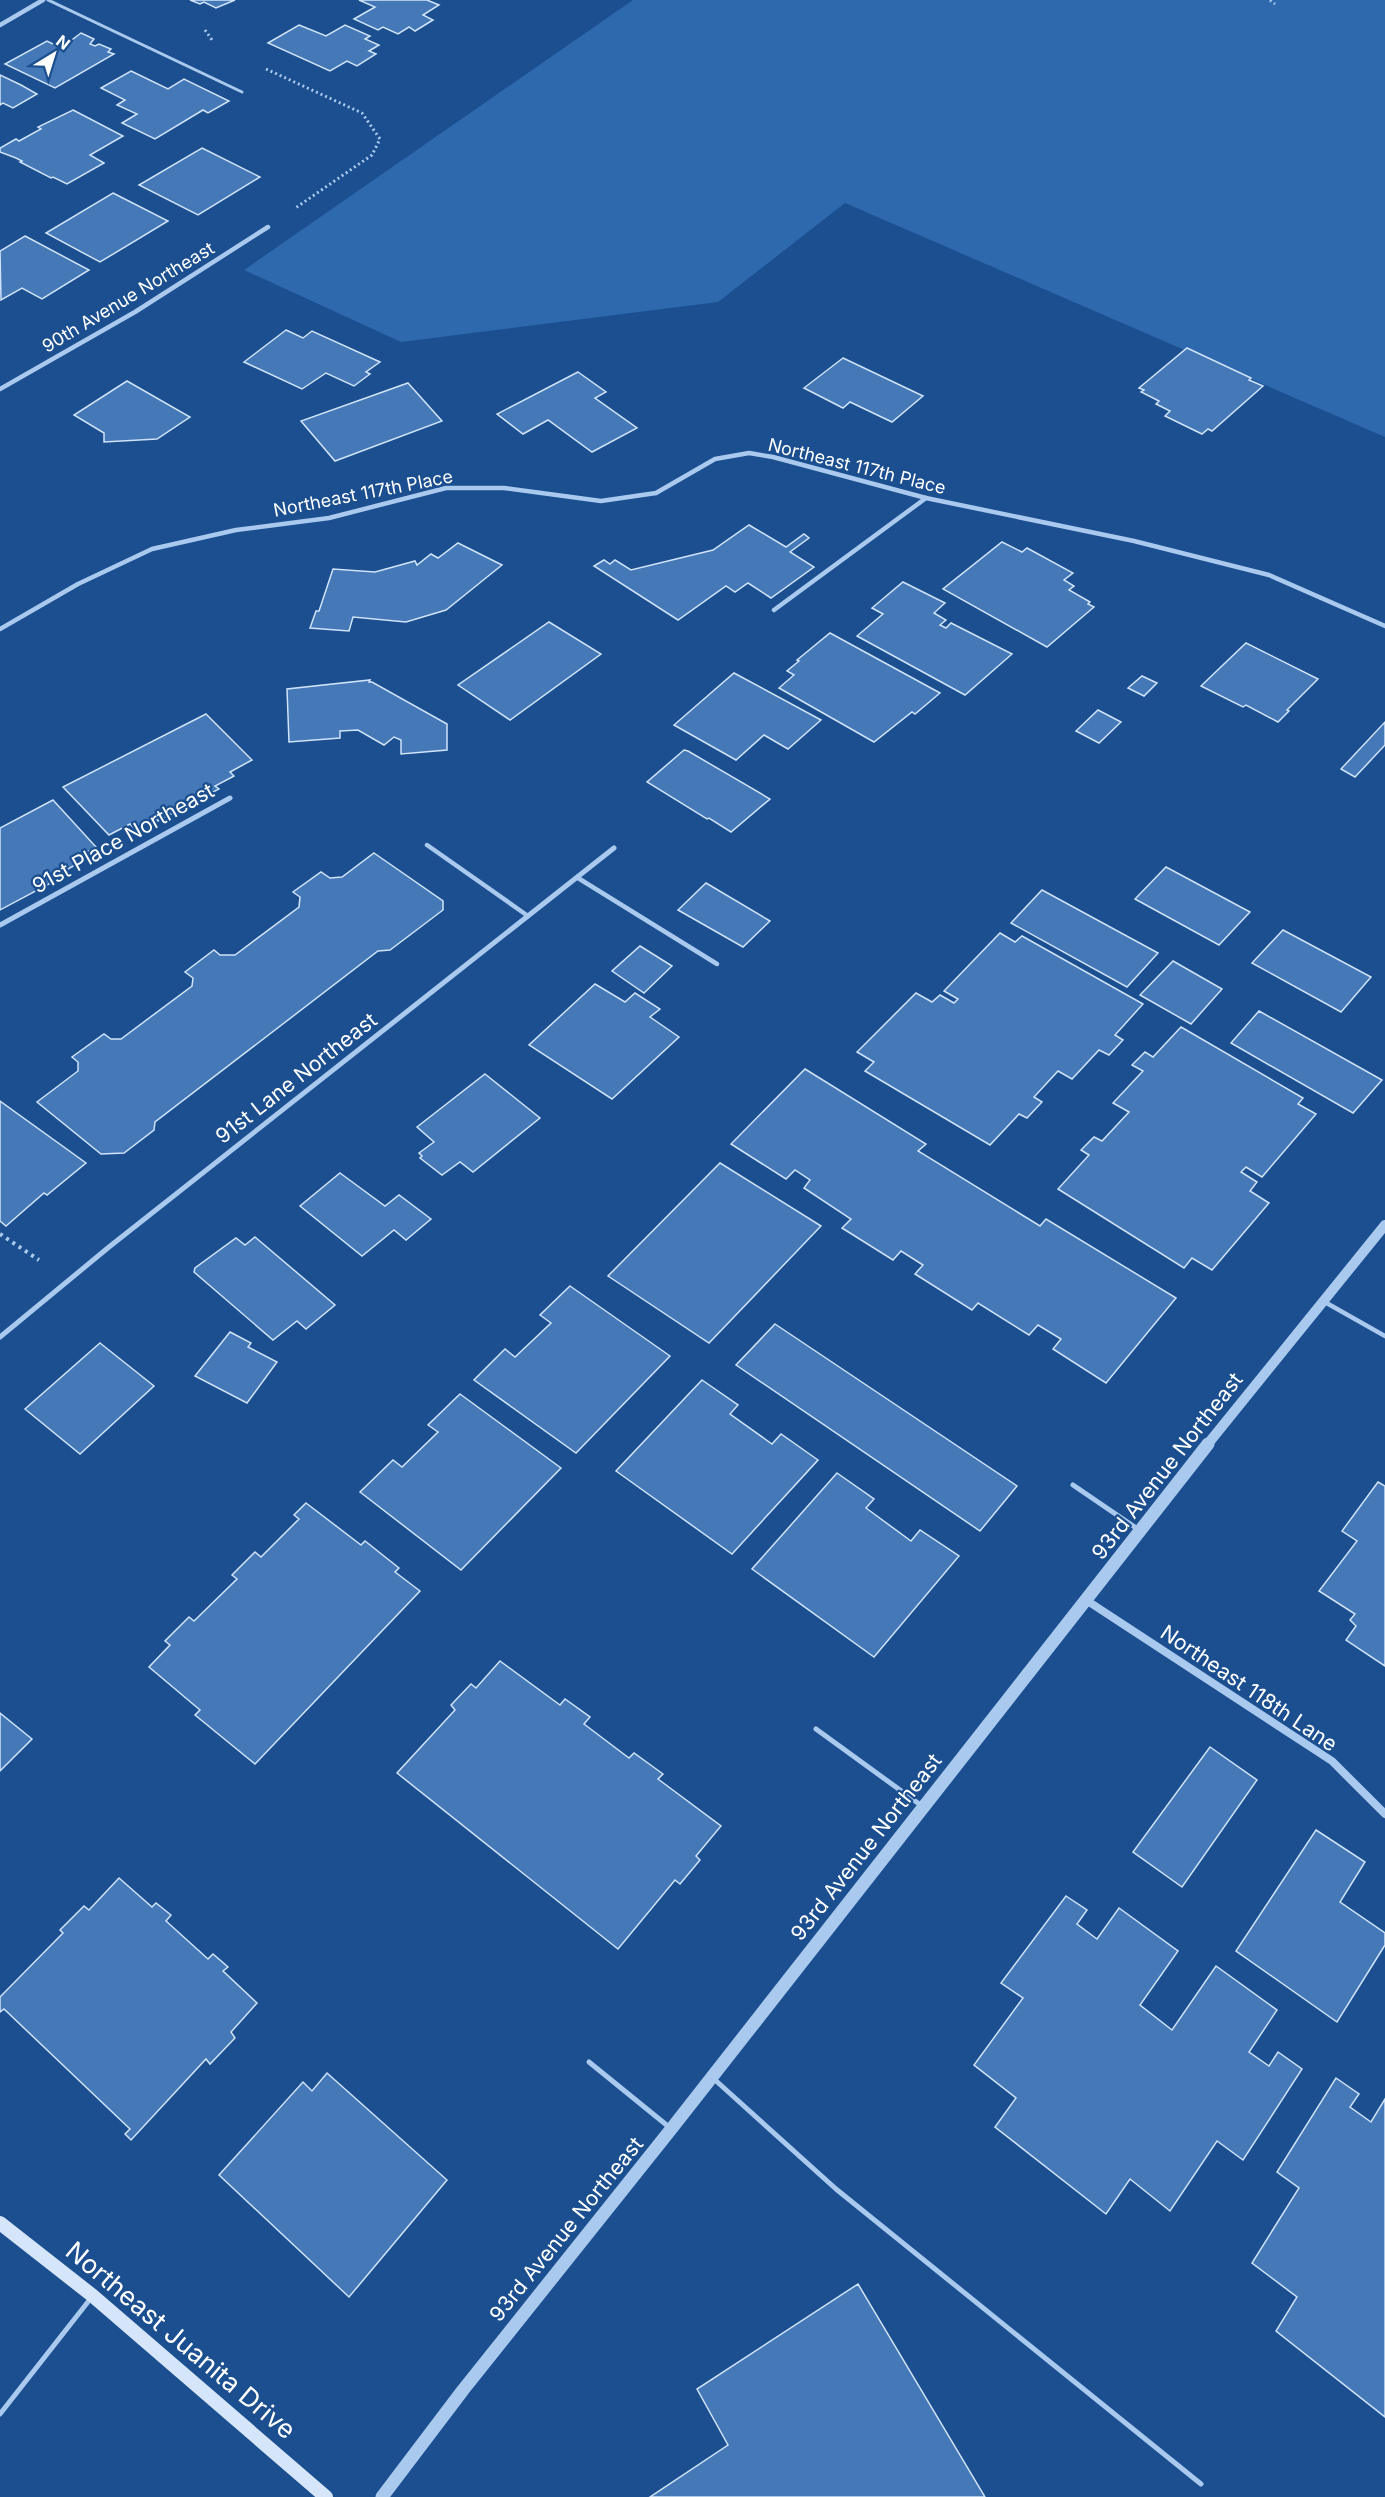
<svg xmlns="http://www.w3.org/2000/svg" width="1385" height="2497" font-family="Inter,sans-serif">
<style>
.green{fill:#2e69ad}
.building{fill:#4478b7;stroke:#cfe3fa;stroke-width:1.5}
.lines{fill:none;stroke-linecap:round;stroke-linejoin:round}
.path-far1{stroke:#a9c9ee;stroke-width:3;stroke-dasharray:2 3;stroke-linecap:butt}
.path{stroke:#a9c9ee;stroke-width:4;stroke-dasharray:3 4.5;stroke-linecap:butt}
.service-far2{stroke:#a9c9ee;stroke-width:3}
.service-far1{stroke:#a9c9ee;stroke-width:4.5}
.service{stroke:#a9c9ee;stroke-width:5}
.minor-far2{stroke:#a9c9ee;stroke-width:4.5}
.minor-far1{stroke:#a9c9ee;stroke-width:5}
.minor{stroke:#a9c9ee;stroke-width:8}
.tertiary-far1{stroke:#a9c9ee;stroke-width:10}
.tertiary{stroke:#a9c9ee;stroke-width:13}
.secondary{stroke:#d6e6fa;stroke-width:14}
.labels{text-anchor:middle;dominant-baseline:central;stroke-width:4.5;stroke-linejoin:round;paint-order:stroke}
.far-street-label{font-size:18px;fill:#fff;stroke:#1b4f8f}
.street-label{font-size:21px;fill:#fff;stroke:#1b4f8f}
.near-street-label{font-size:26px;fill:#fff;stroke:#1b4f8f}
</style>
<rect width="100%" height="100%" fill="#1b4f8f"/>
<path class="green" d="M633,0H1385V437L845,203L718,302L401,342L244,270Z"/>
<g class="building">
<path d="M190,0H235L216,8L204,2L200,4Z"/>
<path d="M359,0H427L439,5L423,15L433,20L415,31L409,27L398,34L383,27L378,30L354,19L375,7Z"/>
<path d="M299,25L326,36L345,25L370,36L365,39L379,45L369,51L376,54L357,66L347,61L330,71L268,43Z"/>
<path d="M81,33L94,39L90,44L95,46L99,44L111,49L108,52L114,54L55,88L5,64L47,41L61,48Z"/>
<path d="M131,71L168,89L184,79L229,101L208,113L203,110L155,139L122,123L137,114L117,105L125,100L101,88Z"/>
<path d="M0,75L21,85L37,94L13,108L3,103L0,105Z"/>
<path d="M73,110L123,136L90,155L104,163L67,184L53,177L51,178L20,162L22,161L16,158L0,152V148L16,139L19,141L41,129L38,127Z"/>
<path d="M202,148L260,177L198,215L139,185Z"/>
<path d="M113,193L168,221L100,262L46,233Z"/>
<path d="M25,236L89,270L42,299L22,288L1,300L0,251Z"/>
<path d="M286,330L303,338L312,331L380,362L366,372L370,374L354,386L326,373L302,389L244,362Z"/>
<path d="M1187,348L1251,378L1249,380L1263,386L1212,431L1208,429L1202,434L1165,416L1170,411L1156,404L1159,401L1141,392L1144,390L1139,388Z"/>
<path d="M843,358L923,396L892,422L850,402L843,408L804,388Z"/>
<path d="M578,372L606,392L595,398L637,428L592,452L548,420L523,434L497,414Z"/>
<path d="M127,381L190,417L157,439L104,442V433L74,415Z"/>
<path d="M408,383L442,421L335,461L301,421Z"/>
<path d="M749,525L786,547L804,534L809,538L790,552L814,567L771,598L748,583L735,592L726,586L678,620L594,566L604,560L610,564L615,560L631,570L713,550Z"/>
<path d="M1002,542L1022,552L1027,548L1073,573L1064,580L1074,586L1069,590L1090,602L1088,604L1094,607L1047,647L943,589Z"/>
<path d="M458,543L502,565L446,610L406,622L353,617L349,631L310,628L316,611H319L333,569L375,572L415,561L417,565L431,554L438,558Z"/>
<path d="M903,582L945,603L934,613L946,620L940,625L946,628L951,623L1012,654L965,695L857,636L883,614L872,608Z"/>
<path d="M549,622L601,654L510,720L458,685Z"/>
<path d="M830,633L940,693L915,714L912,712L874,742L779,688L794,675L787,671L799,661L797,660Z"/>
<path d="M1246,643L1318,679L1287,710L1289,711L1278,722L1246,705L1243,707L1201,686Z"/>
<path d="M734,673L821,720L788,749L764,735L736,760L674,725Z"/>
<path d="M1142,676L1157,683L1144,696L1128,688Z"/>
<path d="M370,680L369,682H372L447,724V750L401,754V740L394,737L384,745L358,730L340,731V738L289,742L287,689Z"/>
<path d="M1098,710L1121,722L1099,743L1076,731Z"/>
<path d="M206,714L252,760L230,772L234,776L215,786L219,789L158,821L155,817L134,828L130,824L109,835L63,787Z"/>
<path d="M1385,722V745L1355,777L1341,769Z"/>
<path d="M684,750L688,751L770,799L731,832L709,818L707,819L647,782Z"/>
<path d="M53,800L96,847L74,859L79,863L57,875L60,878L0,910V828Z"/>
<path d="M374,853L443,901V910L390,950L378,951L155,1122L154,1130L124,1153L101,1154L37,1102L78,1071V1062L72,1057L104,1034L111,1039H121L192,986L193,978L185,972L214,950L220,955H235L299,907L300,897L293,892L321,872L330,878L342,877Z"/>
<path d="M1166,867L1250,912L1219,945L1135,899Z"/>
<path d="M706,883L770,921L743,947L678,910Z"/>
<path d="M1042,890L1158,953L1127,987L1011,923Z"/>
<path d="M1283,930L1371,977L1341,1012L1252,963Z"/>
<path d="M1000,933L1015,942L1022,936L1143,1004L1115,1035L1123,1040L1109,1055L1099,1050L1072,1079L1058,1071L1034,1097L1042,1102L1027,1118L1019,1114L990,1145L865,1071L874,1062L857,1052L916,993L932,1002L940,995L954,1003L958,999L944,991Z"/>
<path d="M640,946L672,966L644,993L612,971Z"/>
<path d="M1173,961L1222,989L1191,1024L1140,995Z"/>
<path d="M595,984L625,1002L635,993L660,1009L650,1017L679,1037L612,1099L529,1045Z"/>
<path d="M1259,1011L1382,1080L1353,1113L1231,1043Z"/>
<path d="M1181,1027L1303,1098L1298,1104L1316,1114L1262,1177L1246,1167L1241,1172L1257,1182L1250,1191L1269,1203L1212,1270L1192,1258L1184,1268L1058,1189L1089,1155L1081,1150L1094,1137L1102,1141L1129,1112L1113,1103L1143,1071L1132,1065L1145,1052L1153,1057Z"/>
<path d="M805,1069L926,1144L918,1151L1040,1226L1046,1219L1176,1298L1106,1383L1053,1349L1061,1339L1038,1325L1029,1335L978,1303L972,1310L915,1274L923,1265L901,1251L893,1260L842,1228L851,1219L804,1188L810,1180L795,1170L786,1179L731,1144Z"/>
<path d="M485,1074L540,1118L473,1172L460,1162L442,1175L420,1158L422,1156L419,1153L434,1142L417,1127Z"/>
<path d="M0,1101L86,1163L47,1195L44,1193L6,1226L0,1221Z"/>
<path d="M720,1163L821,1226L709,1343L608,1276Z"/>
<path d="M340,1173L385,1206L399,1195L431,1219L406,1240L394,1230L362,1256L300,1206Z"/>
<path d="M255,1237L335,1305L306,1329L297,1321L273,1340L194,1272L195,1268L236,1238L245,1245Z"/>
<path d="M570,1286L670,1356L576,1453L474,1380L505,1349L515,1357L551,1323L540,1315Z"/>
<path d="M775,1324L1017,1486L980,1531L736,1365Z"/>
<path d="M230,1332L251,1343L248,1347L277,1362L247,1403L195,1376Z"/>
<path d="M100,1343L154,1386L80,1454L25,1409Z"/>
<path d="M702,1380L738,1405L730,1414L772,1444L781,1434L818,1460L732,1554L616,1471Z"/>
<path d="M460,1394L561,1468L461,1570L360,1492L393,1460L402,1467L438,1432L428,1425Z"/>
<path d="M837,1473L874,1499L866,1508L911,1541L920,1530L959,1556L874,1657L752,1569Z"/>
<path d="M1378,1482L1385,1486V1666L1346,1640L1356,1626L1350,1620L1355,1614L1319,1591L1357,1541L1342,1531Z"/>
<path d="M306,1503L361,1545L365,1541L399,1568L395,1572L420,1591L255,1764L195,1715L200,1710L149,1667L170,1645L165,1641L189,1617L194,1621L237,1579L232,1575L255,1552L261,1557L299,1519L294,1515Z"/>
<path d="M500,1661L560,1705L565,1699L590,1717L584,1724L629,1758L634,1753L663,1774L658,1779L721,1826L696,1856L700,1860L680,1884L675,1880L618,1949L397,1773L455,1710L451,1705L471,1684L476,1688Z"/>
<path d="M0,1713L32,1739L0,1771Z"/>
<path d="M1210,1747L1257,1780L1182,1887L1133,1852Z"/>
<path d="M1316,1830L1365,1862L1340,1902L1385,1933V1945L1337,2022L1236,1951Z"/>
<path d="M119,1878L152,1907L156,1903L171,1915L166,1921L208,1959L213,1954L228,1967L223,1971L257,2003L231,2032L235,2038L210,2064L206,2059L131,2140L125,2134L130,2129L4,2009L0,2012V1997L63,1933L60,1930L84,1906L89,1910Z"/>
<path d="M1066,1896L1087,1910L1077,1924L1097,1939L1119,1908L1178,1951L1140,2005L1172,2030L1216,1966L1277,2010L1249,2052L1269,2066L1278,2052L1302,2069L1243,2160L1217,2141L1170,2211L1130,2179L1106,2214L995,2127L1016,2098L974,2065L1023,1998L1001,1983Z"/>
<path d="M327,2073L447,2180L349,2297L219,2175L303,2082L312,2091Z"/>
<path d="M1336,2078L1359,2094L1350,2107L1371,2122L1385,2099V2417L1276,2331L1297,2297L1252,2263L1299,2188L1277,2172Z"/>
<path d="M858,2284L985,2497H650L728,2445L697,2389Z"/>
</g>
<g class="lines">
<g class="path-far1">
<path d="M1270,0L1275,4"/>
<path d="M205,30L212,40"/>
<path d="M266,69L362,113L380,139L372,155L294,209"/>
</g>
<path class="path" d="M0,1234L39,1260"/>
<path class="service-far2" d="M48,0L242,92"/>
<g class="service-far1">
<path d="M427,845L528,916"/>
<path d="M578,878L717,964"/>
<path d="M1323,1301L1385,1336"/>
</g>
<g class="service">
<path d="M1073,1485L1139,1530"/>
<path d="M816,1729L922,1806"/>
<path d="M589,2062L669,2127"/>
<path d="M714,2079L836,2189L1201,2484"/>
<path d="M0,2414L91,2298"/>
</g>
<g class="minor-far2">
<path d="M0,25L43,0"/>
<path d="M0,389L135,312L268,227"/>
<path d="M774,610L926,498"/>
<path d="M0,629L78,584L152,549L236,530L329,518L446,488H504L601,501L656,493L715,459L749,453L773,457L926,498L1134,541L1269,575L1385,626"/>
</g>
<g class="minor-far1">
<path d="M0,925L230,798"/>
<path d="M0,1337L109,1247L614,848"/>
</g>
<path class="minor" d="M1086,1600L1332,1761L1385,1814"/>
<path class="tertiary-far1" d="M1207,1445L1385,1225"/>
<path class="tertiary" d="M382,2497L463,2390L672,2128L1208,1444"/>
<path class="secondary" d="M0,2223L93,2296L326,2497"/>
</g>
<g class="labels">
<g class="far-street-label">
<text transform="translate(128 297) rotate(-31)">90th Avenue Northeast</text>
<text transform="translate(857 466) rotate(14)">Northeast 117th Place</text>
<text transform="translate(363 493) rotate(-11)">Northeast 117th Place</text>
</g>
<g class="street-label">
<text transform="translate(123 838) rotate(-29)">91st Place Northeast</text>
<text transform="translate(296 1078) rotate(-38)">91st Lane Northeast</text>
<text transform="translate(1167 1466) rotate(-52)">93rd Avenue Northeast</text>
<text transform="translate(1249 1688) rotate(34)">Northeast 118th Lane</text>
<text transform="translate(866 1847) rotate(-52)">93rd Avenue Northeast</text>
<text transform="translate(566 2229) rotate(-51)">93rd Avenue Northeast</text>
</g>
<g class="near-street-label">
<text transform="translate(181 2340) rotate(40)">Northeast Juanita Drive</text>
</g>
</g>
<g transform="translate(54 54) rotate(38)" stroke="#1b4f8f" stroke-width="4.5" paint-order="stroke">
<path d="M0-4.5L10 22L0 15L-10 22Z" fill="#ffffff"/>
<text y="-9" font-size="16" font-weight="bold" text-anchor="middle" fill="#ffffff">N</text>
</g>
</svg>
